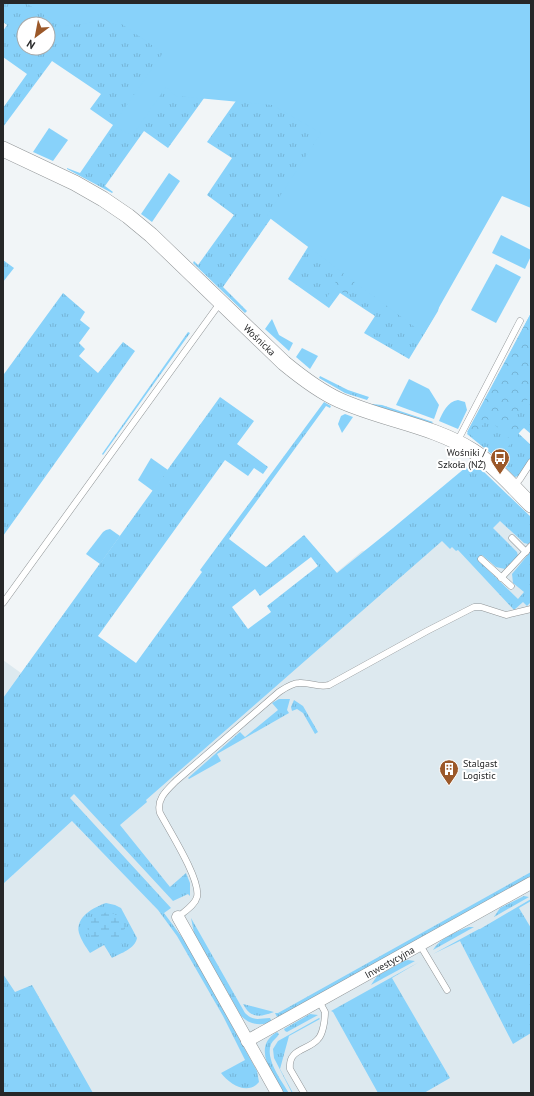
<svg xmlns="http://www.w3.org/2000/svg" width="534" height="1096" font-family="'PT Sans',sans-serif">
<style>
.built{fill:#dde9ef}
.grass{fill:url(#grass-tufts);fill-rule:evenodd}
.forest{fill:url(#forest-crowns)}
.wetland{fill:url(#wetland-marsh)}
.green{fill:#88d2fa}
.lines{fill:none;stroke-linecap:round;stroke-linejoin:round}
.service-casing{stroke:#8f9395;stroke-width:7}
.minor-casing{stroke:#8f9395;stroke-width:13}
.tertiary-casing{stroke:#8f9395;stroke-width:16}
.service{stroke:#fff;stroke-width:6}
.minor{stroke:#fff;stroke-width:12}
.tertiary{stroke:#fff;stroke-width:15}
.labels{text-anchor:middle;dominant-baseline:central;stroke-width:4;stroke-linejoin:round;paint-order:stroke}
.street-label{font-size:10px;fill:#262728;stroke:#fff}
.poi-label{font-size:10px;fill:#262728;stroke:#fff;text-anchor:end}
</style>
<defs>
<pattern id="grass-tufts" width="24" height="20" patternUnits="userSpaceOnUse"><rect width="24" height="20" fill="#88d2fa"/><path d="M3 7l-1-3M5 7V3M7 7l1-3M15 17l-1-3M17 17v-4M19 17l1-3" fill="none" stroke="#75b4d6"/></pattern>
<pattern id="forest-crowns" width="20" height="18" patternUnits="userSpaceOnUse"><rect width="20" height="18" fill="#88d2fa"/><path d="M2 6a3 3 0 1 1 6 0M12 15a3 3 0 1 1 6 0" fill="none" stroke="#75b4d6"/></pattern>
<pattern id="wetland-marsh" width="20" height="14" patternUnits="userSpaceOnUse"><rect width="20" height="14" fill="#88d2fa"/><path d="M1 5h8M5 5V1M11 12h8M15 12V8" fill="none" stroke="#75b4d6"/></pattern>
</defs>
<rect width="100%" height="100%" fill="#f1f5f7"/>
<g class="built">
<path d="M466,478L531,520V1093H3V884L72,821L58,806L362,551L387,547Z"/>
<path d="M3,660L21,673L3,698Z"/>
</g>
<g class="grass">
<path d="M3,3H531L482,134L438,311L409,359L364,333L375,316L340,293L329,308L288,279L318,231L281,204L223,287L247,311L245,313L193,263L194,261L198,265L234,215L207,195L232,158L207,142L238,98L215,83L168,148L144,131L105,186L113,192L112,193L67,169V168L80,173L113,125L90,109L101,94L52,61L3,127V108L27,74L3,57V31L7,25L3,22ZM24,24H48V48H24Z"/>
<path d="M3,260L14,268L3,282Z"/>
<path d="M63,293L85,312L80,320L90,328L79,343L85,349L79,356L98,373L123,342L135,351L3,536V373L4,374Z"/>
<path d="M531,313V434L524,428L518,433L531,445V457L519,476L515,477L494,456L467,434Z"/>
<path d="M188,332L190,333L103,455L102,454Z"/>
<path d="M320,376L348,390L369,397L367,400L345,393L319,378Z"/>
<path d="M220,397L254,421L237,444L268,467L263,474L254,468L248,476L225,460L98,636L136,663L202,572L200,570L324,402L331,406L330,408L326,406L229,539L266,567L304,535L337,573L393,528L471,463L468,460L484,472L531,517V542L528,544L524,543L500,521L493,528L517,552L518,556L505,569L496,567L482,555L478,560L518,599L524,592L513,583L512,574L531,551V602L527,606L523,602L514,610L458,550L456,551L452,547L450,549L442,541L146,800L147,802L120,825L170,887L186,873L190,883V896L188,894L173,901L74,794L70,798L171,908L164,913L187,944L257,1071L259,1082C248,1096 229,1084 221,1073L245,1060L223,1016L177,936L158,910L72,821L3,884V698ZM311,557L318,566L267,606L271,612L248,629L232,607L255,589L260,596Z"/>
<path d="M372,404L382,405L433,422L430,425L371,406Z"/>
<path d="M279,699H290L287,710L289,713L217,754L221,761L189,779L188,778L240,732L245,737L278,710L272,703Z"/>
<path d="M294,700L303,706L318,732L315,734L303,713L297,709L292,711L291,707Z"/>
<path d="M531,872V876L278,1019L275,1013H278Z"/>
<path d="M524,896L529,897L494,917L500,908Z"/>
<path d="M531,899V901L519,908L531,928V1033L513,1044L460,941L433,954L479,929H480Z"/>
<path d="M106,903L115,905L121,908L137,938C135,949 121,953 112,958L104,945L90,953C86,947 81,940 79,933C75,917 94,907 106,903Z"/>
<path d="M191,918L245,1013C254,1022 259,1018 270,1018L272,1022C260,1026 250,1025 241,1016L194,933Z"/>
<path d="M469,927H474L433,950C438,940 458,930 469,927Z"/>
<path d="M408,960L415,961L371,985L377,976L404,961Z"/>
<path d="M419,962L392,978L450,1078L424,1093H378L333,1012L331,1011Z"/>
<path d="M3,974L15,992L32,985L93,1093H3Z"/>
<path d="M243,1004L274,1012C260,1017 251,1019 243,1004Z"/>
<path d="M310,1014L318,1015L287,1032L285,1031L284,1029Z"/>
<path d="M319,1018L320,1019L289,1036L280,1069L293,1093H292L274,1058L273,1049L278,1041Z"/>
<path d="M277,1032L279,1034C277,1038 273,1040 271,1044C265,1059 281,1080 289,1093H283C273,1075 251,1047 277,1032Z"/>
</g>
<g class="forest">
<path d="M344,267L360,273L347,295L340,291L329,305L325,301Z"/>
<path d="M531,313V395L514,418L524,427L507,448L502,446L509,436L487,419L477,433L480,436L477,440L467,432Z"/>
</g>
<path class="wetland" d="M107,912C116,913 123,919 125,929L119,932V938L122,945L117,947L107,932L92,940C82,921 89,919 107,912Z"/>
<g class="green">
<path d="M26,3H531V208L502,196L424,334L267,216L321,133L272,105L176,96L166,87L132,136L113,125L163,53L116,20L61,26Z"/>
<path d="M49,128L68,140L53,161L33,152Z"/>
<path d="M169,173L180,181L152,222L141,214Z"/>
<path d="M501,235L531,250V256L525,269L492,253Z"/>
<path d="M496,264L521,277L496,323L471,310Z"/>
<path d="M272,319L279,335L293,343L289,351L265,329Z"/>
<path d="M302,348L318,356L310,369L296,357Z"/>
<path d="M409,379L429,389L439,405L434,419L396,405Z"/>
<path d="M458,400L465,402L467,410L458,429L439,421C443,412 447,402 458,400Z"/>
<path d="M345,414L353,417L342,433L338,424L341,416Z"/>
<path d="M151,458L168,470L153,491L138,480Z"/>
<path d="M110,529L120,536L100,564L86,554L103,532L106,530Z"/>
</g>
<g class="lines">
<defs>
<g id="service">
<path d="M457,442L520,321"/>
<path d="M514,486L520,479L531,462"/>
<path d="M512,538L526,552"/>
<path d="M481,559L511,586"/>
<path d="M501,578L531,546"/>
<path d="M3,603L220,303"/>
<path d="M178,917C185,911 195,905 197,897C201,880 169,830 160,813C156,799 167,790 176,781L279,692C285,688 292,683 299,683C310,682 318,688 329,685L427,631L474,607H481L506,615L531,609"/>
<path d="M420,945L447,990"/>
<path d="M304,1093L290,1069C288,1048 308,1051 318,1039C323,1034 325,1020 325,1012L319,1001"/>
</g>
<g id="minor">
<path d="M178,917L277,1093"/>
<path id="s1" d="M247,1041L531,883"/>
</g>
<g id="tertiary">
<path id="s2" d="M3,149L75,183L103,199L128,216L151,235L284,363C301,377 319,391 339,400C383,420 432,425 473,451C492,463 514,488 531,505"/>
</g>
</defs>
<use href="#service" class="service-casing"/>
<use href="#minor" class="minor-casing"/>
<use href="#tertiary" class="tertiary-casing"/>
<use href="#service" class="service"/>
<use href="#minor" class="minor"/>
<use href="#tertiary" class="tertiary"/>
</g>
<defs>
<symbol id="bus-pin" viewBox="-11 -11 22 30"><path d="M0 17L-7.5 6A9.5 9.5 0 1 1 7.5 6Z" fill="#9b5829" stroke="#fff"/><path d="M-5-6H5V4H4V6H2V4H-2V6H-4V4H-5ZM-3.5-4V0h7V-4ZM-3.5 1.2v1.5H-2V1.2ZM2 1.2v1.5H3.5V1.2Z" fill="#fff"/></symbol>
<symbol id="building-pin" viewBox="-11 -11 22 30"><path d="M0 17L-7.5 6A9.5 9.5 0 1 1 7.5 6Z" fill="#9b5829" stroke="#fff"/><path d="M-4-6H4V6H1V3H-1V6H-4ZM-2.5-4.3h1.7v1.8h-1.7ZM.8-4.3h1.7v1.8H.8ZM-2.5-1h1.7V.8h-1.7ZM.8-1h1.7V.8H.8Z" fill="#fff"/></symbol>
</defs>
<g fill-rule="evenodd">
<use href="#bus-pin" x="489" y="447" width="22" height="30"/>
<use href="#building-pin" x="438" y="758" width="22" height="30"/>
</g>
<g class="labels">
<g class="street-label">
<text stroke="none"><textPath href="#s2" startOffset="323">Wośnicka</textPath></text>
<text stroke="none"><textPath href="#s1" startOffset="163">Inwestycyjna</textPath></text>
</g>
<g class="poi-label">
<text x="486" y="452">Wośniki /<tspan x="486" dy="12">Szkoła (NŻ)</tspan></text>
<text x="463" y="763" text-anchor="start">Stalgast<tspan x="463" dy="12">Logistic</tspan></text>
</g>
</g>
<rect width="534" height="1096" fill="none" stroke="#262728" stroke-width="8"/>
<g transform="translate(36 36) rotate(212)"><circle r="19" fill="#ffffff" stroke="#a8a9a9"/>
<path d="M0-3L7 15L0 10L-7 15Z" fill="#9b5829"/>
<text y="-6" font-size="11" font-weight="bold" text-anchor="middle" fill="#262728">N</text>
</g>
</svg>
